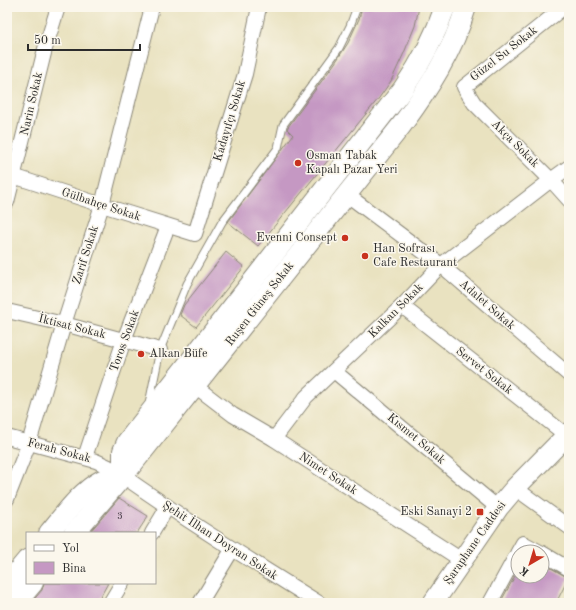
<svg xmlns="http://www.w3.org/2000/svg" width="576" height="610" font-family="'Old Standard TT',serif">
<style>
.building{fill:#c598c3}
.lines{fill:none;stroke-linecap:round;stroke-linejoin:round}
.lane-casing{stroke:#8a8676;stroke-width:9}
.street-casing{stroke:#8a8676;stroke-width:16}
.secondary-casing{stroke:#8a8676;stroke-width:22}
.lane{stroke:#fff;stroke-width:7}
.street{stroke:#fff;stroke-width:14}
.secondary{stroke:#fff;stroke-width:20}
.poi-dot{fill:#c8321e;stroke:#fbf7ec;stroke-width:1.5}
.labels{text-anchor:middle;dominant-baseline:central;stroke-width:3;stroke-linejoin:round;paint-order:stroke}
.number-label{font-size:10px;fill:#524651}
.street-label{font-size:12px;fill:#2b2b2b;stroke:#fbf7ec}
.poi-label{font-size:12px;fill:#2b2b2b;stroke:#fbf7ec;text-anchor:start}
</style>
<rect width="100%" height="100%" fill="#fbf7ec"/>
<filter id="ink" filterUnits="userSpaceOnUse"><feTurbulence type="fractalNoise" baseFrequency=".025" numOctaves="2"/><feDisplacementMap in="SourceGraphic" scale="8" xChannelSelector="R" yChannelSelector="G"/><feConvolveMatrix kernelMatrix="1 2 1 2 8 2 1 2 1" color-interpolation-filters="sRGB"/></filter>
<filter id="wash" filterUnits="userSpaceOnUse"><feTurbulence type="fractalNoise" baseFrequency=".012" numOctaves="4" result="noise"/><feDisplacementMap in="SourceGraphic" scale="16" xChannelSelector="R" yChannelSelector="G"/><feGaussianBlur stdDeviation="0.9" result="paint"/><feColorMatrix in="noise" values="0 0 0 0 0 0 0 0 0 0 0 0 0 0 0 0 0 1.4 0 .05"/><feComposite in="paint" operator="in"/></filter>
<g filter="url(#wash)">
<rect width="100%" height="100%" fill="#e9e2c0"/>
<g id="blocks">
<g class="building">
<path d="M362,7H419L415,26L404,53L391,81L379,98L258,246L228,222L293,135L287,129L288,127L335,63L348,43L359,19Z"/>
<path d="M226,252L244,267L196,327L180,315L184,305Z"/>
<path d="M119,498L148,516L137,533H89Z"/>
<path d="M542,563L565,576L569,577L556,603H500L515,576H542Z"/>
<path d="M44,583H108L97,603H31L42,590Z"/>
</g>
</g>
</g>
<g filter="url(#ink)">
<use href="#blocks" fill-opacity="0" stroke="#8a8676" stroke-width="1"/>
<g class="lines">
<defs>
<path id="lane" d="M149,404L160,350L187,284L222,222L278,148L283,125L339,48L350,26L357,7"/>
<g id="street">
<path d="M564,7L464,87L474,103L551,180L569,200"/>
<path d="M7,174L102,205L195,234L245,74L259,7"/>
<path d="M346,194L441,265L569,375"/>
<path d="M7,202L45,49L58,7"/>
<path d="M402,306L566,435"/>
<path d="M7,311L64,324L160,350"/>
<path d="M334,371L498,508"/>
<path d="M195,386L233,415L274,439L463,561"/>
<path d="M7,437L96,461L109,467"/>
<path d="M274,439L306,397L402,306L441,265L551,180L569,167"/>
<path d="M85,457L124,340L168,226"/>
<path d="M123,476C187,521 253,562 319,603"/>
<path d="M515,488L569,527"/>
<path d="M7,499L29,443L64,324L102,205L152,7"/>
<path d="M152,533L167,508"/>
<path d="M518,552L523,543L540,552"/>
<path d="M542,553L569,569"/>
<path d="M110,603L122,583"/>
<path d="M200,603L232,550"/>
<path d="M490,603L518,552"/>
</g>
<g id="secondary">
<path d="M49,533C64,515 81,491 102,480C108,477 116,477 123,476V451L127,442L403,89C421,63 435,37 445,7"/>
<path d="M74,533L123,476L401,126C428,90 453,51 466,7"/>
<path d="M7,584L27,560"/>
<path d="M16,603L33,583"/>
<path d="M433,603L498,508L515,488L569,433"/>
</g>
</defs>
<use href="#lane" class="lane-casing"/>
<use href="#street" class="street-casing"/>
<use href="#secondary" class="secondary-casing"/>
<use href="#lane" class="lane"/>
<use href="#street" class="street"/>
<use href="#secondary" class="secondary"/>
</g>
</g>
<g class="poi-dot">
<circle cx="298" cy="163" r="4"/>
<circle cx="345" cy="238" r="4"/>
<circle cx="365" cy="256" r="4"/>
<circle cx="141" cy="354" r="4"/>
<rect x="476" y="508" width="8" height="8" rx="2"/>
</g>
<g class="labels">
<g class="number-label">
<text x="120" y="516">3</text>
</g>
<g class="street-label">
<text transform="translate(504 54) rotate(-38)">Güzel Su Sokak</text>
<text transform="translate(32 104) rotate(-77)">Narin Sokak</text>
<text transform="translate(230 121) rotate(-73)">Kadayıfçı Sokak</text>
<text transform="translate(515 144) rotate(45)">Akça Sokak</text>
<text transform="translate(101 205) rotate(18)">Gülbahçe Sokak</text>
<text transform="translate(86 255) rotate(-72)">Zarif Sokak</text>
<text transform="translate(260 304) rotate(-52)">Ruşen Güneş Sokak</text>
<text transform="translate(487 305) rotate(41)">Adalet Sokak</text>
<text transform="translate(396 311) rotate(-45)">Kalkan Sokak</text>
<text transform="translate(72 327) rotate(14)">İktisat Sokak</text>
<text transform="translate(125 341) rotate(-70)">Toros Sokak</text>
<text transform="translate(484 371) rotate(38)">Servet Sokak</text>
<text transform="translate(416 439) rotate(40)">Kısmet Sokak</text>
<text transform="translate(59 451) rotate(15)">Ferah Sokak</text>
<text transform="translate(328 474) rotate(33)">Nimet Sokak</text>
<text transform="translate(220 541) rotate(33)">Şehit İlhan Doyran Sokak</text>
<text transform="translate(475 543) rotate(-55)">Şaraphane Caddesi</text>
</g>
<g class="poi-label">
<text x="306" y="156">Osman Tabak<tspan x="306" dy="14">Kapalı Pazar Yeri</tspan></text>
<text x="337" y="238" text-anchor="end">Evenni Consept</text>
<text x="373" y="249">Han Sofrası<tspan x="373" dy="14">Cafe Restaurant</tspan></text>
<text x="149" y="354">Alkan Büfe</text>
<text x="472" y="512" text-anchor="end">Eski Sanayi 2</text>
</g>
</g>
<rect width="576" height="610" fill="none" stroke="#fbf7ec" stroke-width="24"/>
<rect x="26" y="532" width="130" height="52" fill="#fbf7ec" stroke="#a8a59f"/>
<rect x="34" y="545" width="20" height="6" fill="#ffffff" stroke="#a8a59f"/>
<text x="62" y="552" font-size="12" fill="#2b2b2b">Yol</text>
<rect x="34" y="562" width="20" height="12" fill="#c598c3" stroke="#a8a59f"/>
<text x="62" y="572" font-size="12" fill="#2b2b2b">Bina</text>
<g transform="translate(530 564) rotate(218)"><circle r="19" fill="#fbf7ec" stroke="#a8a59f"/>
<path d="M0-3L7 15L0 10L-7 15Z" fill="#c8321e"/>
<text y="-6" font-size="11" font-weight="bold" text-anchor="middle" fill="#2b2b2b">K</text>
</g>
<path d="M28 44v6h112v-6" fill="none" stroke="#2b2b2b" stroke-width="2"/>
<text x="34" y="44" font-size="12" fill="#2b2b2b" stroke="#fbf7ec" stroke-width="3" paint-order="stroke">50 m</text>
</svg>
